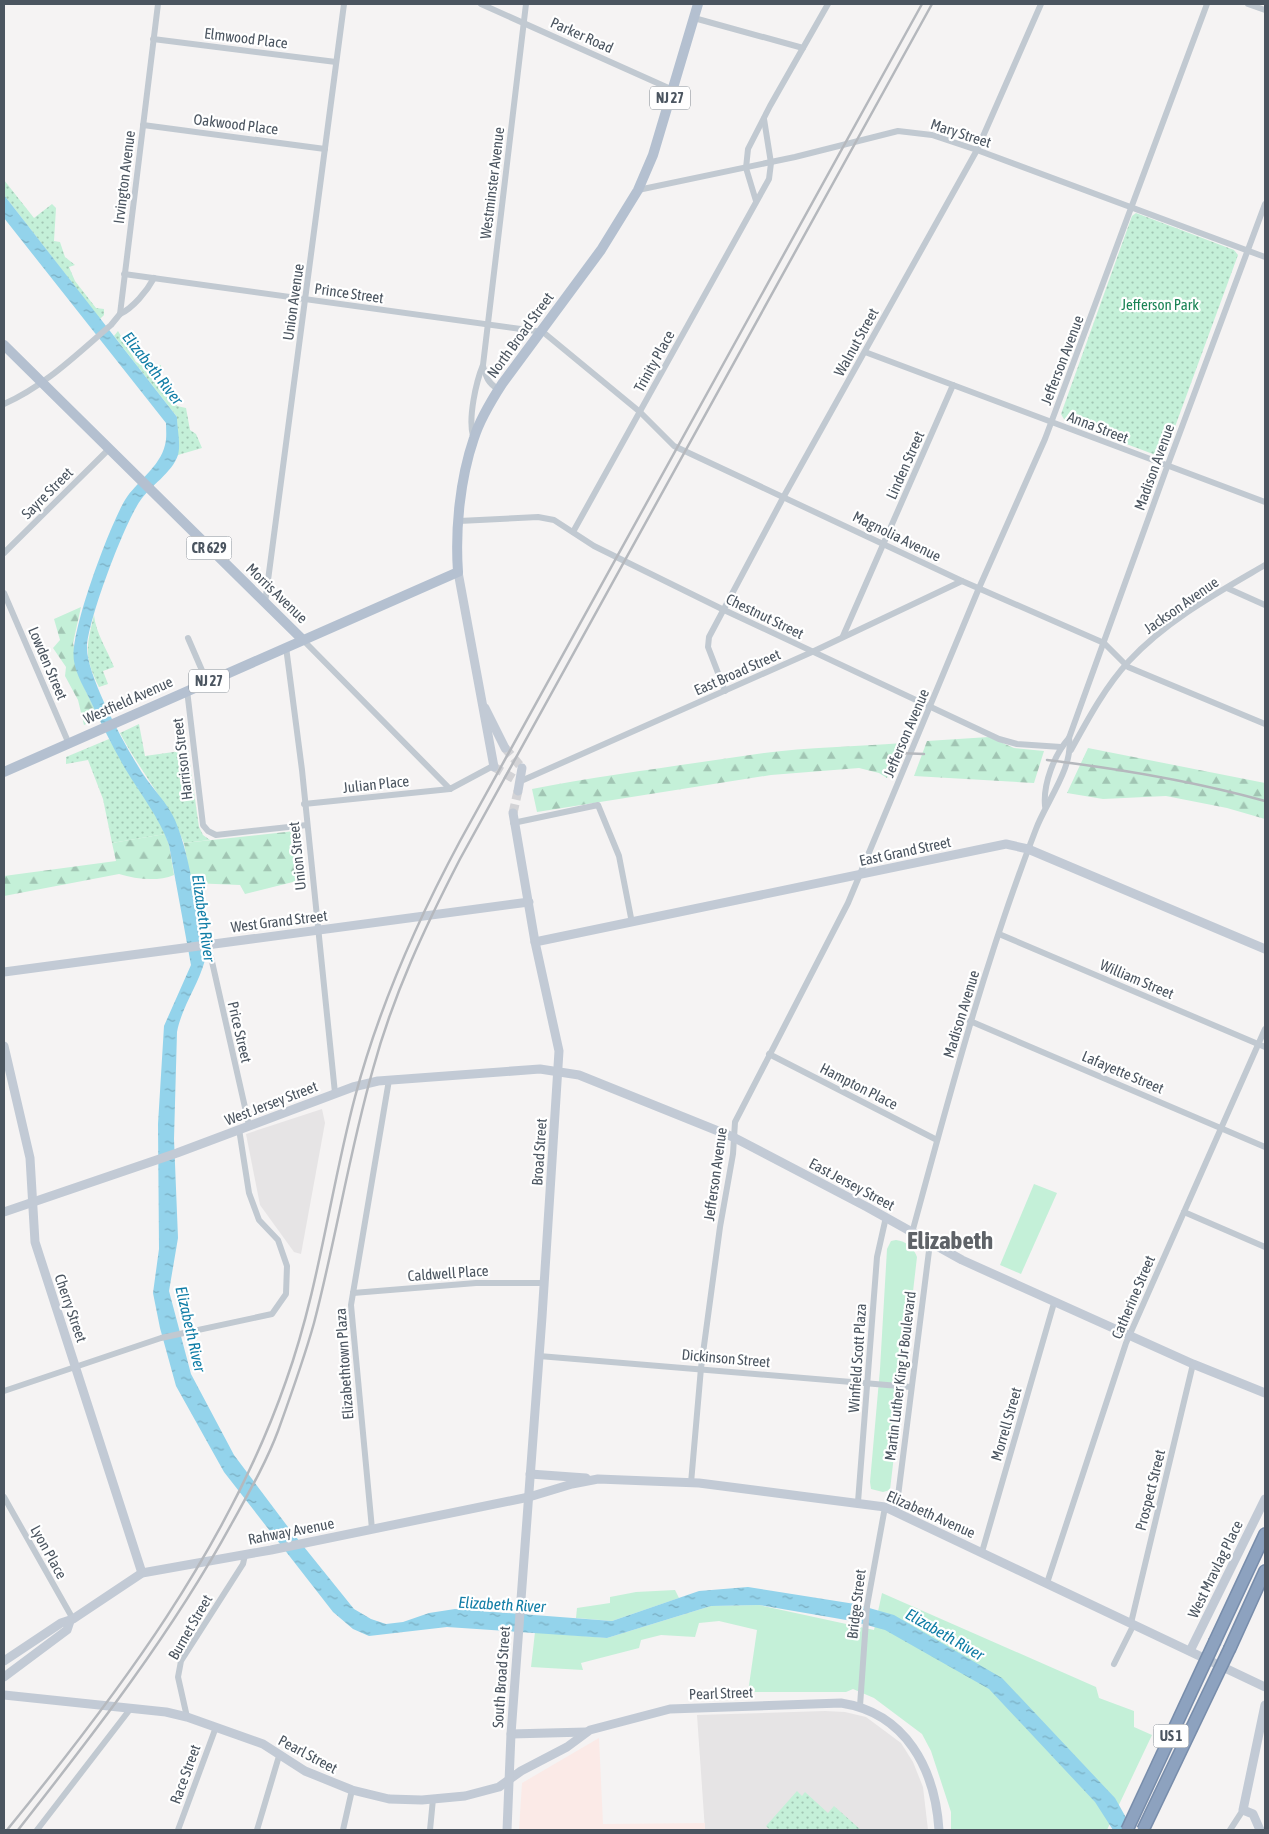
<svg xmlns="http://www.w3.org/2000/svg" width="1269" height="1834" font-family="'Asap Condensed',sans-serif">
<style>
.education{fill:#e6e4e5}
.medical{fill:#fbeae7}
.grass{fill:url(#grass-dots)}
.forest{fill:url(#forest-firs)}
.park{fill:#c4f0d8}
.water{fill:url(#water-ripples)}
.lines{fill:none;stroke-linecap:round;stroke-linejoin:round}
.secondary-tunnel{stroke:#d3d3d6;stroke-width:9;stroke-dasharray:9 4.5;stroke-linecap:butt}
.highway-casing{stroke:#788dab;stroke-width:14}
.street{stroke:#c1c9d1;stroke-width:6}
.secondary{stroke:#c2cad5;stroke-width:9}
.primary{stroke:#b4c0d0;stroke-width:10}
.highway{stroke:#8da2bf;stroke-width:11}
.rail{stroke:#b5b8bd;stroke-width:2.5}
.highway-bridge-casing{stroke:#788dab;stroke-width:14;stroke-linecap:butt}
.highway-bridge{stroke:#8da2bf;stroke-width:11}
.labels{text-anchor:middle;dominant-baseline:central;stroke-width:4.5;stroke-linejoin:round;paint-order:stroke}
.shield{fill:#fff;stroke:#818890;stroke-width:1}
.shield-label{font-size:14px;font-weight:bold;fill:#4b5560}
.street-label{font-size:15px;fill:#4b5560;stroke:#fff}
.park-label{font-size:15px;fill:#1a8355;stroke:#fff}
.water-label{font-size:16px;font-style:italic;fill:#107da6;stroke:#fff}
.town-label{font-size:25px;font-weight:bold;fill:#5f6368;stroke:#fff}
</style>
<defs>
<pattern id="grass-dots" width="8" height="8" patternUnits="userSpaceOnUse" patternTransform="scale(1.25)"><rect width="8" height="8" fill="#c4f0d8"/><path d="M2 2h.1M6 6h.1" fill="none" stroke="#a1c5b3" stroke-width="1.8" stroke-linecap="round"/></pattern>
<pattern id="forest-firs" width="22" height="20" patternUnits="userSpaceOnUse" patternTransform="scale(1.25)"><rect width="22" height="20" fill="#c4f0d8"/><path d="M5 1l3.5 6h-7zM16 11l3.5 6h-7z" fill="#a1c5b3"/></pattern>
<pattern id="water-ripples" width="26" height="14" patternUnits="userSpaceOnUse" patternTransform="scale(1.25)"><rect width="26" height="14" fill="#93d3eb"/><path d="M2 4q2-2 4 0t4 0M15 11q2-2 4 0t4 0" fill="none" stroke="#7aaec2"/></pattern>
</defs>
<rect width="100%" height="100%" fill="#f5f3f3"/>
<g class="education">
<path d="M322,1109L325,1123L301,1254L294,1252L260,1205L246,1134Z"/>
<path d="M825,1711L845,1712L866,1717L901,1743L913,1762L923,1787L928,1830H705L697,1715Z"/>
</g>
<path class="medical" d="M599,1738L603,1824L705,1823V1830H519L522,1783Z"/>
<g class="grass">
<path d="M4,180L34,218L52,204L56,208L54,241L60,242L65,257L75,265L69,267L75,281L96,308L104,309V315L100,319L4,195Z"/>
<path d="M1136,213L1234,250L1238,255L1165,454L1161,457L1065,421L1061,414L1132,216Z"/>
<path d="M118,331L136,362L146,367L161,365V371L153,375L157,384L168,383L177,406L186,408L190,430L196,434L202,448L178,455L177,417L114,336Z"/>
<path d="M94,615C96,634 107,649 114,667L103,671L108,684L99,687C84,656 86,648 94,615Z"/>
<path d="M139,724L145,756L188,750L199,827L203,835L210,840L184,843C168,803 140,771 120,733Z"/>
<path d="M109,739L162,826L165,834L112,843L103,799L88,760L66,764V757Z"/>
<path d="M797,1791L802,1796L805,1792L828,1813L834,1806L861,1830H770L766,1826Z"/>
</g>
<g class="forest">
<path d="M81,607L73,643L81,681L99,718L84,725L78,700L65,676L66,667L53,648L60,640L54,619Z"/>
<path d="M989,737L1014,748L1044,751L1034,783L914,776L927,741Z"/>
<path d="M903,743L887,778L879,773L859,768L771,775L537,812L532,789C604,775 677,766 750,755C800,747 852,747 903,743Z"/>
<path d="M1088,748L1265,783V819L1227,808L1166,796L1103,799L1067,793Z"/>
<path d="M295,831L305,879L245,894L240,885L191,883L184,843Z"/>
<path d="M165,834L169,845L174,875C157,882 136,879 119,874L4,896V876L116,861L112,843Z"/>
</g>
<g class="park">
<path d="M1034,1184L1057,1193L1021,1274L1000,1265Z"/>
<path d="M896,1240C906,1241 914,1248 917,1257L890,1490L883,1492L871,1489L870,1482L880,1369L887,1249L891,1241Z"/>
<path d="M675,1590L679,1598L612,1621L576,1618L577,1608L610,1603V1597L636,1592Z"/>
<path d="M882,1593L1096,1687L1099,1698L1134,1711V1727L1152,1735L1107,1830H951V1812L931,1751L922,1734L874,1698L853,1689L846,1692H748L757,1630L719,1621L699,1623L695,1637L661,1635L641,1640L639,1648L581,1663L583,1670L531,1667L535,1632L607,1638L711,1606L759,1605L874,1630Z"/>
</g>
<path class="water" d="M4,195L177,417C177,428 181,444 178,455C172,473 150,486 140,501C124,524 88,620 87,647C86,675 126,748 143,774C153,789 168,804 175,820C192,860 197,917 205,960C198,986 182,1006 177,1032L174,1139L178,1238L169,1291L191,1374L234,1455L288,1527L354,1609L371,1619L386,1624L403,1622L429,1613L455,1609L612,1621L699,1591L748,1587L855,1604L894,1615L1002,1678L1115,1798L1133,1830H1113L1095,1802L989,1689L885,1630L852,1621L759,1605L711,1606L607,1638L447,1627L369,1636L353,1629L333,1612L224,1472L176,1386L160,1328L153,1293L159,1249L158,1124L164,1026L191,965L169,845C159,817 141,795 126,770C113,748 102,725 91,702C85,689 76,675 74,661C69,633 110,525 125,500C136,482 160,467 165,445C167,438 166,430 166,423L4,218Z"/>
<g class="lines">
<g class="secondary-tunnel">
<path d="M505,748L522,768"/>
<path d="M494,767L516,780"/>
<path d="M513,813L518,791"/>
</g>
<defs>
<g id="highway">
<path d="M1215,1641L1265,1534"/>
<path d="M1230,1648L1265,1571"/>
</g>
</defs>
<use href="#highway" class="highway-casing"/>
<g class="street">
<path d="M481,4L673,90"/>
<path d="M1248,4L1265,10"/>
<path d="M694,18L803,48"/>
<path d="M153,39L336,62"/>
<path d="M143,125L325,149"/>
<path d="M638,190L795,157L898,131L932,135L977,150L1265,257"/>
<path d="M756,201L746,168L748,149L770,106L828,4"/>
<path d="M124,274L543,332L640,412L674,446L962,581L1104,643L1128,667L1265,724"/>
<path d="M120,314C133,308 147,291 154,278"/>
<path d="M865,352L1265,502"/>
<path d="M483,366C486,377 488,383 498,389"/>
<path d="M4,404C45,386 77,354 111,325L120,314L158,4"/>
<path d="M473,436C468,418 476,382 483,365L526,4"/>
<path d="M459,521L538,517L554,520L594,546L722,609L999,739L1017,744L1061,747"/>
<path d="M573,532L769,179L771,163L764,119"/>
<path d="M4,553L109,449"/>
<path d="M1227,588L1265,605"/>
<path d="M4,593L69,744"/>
<path d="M265,603L344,4"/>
<path d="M843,636L953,385"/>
<path d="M188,638L207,682"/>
<path d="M303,640L450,789L493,766"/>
<path d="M286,647L302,770L335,1093"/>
<path d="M187,690L203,825L208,831L216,835L307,825"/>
<path d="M725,691L708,647L709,637L784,496L977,150L1041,4"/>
<path d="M1071,750C1088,719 1105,687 1129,661C1167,620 1217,593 1265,565"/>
<path d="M521,781L812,652L962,581"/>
<path d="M304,804L450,789"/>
<path d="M1045,806C1043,784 1054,755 1069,738L1167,467L1265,204"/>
<path d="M513,823L598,805L619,856L632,923"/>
<path d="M999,934L1265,1047"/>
<path d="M208,944L249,1125"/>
<path d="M970,1021L1265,1147"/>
<path d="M769,1054L937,1140"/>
<path d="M1184,1212L1265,1247"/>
<path d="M912,1233C949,1097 985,960 1036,829C1046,802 1074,767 1069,738"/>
<path d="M353,1293L476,1283H545"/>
<path d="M539,1356L911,1387"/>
<path d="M4,1391L161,1338L272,1314L286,1294L287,1266L278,1240L259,1220L249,1193L239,1129"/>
<path d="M691,1483L701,1368L720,1227L733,1154L735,1122L848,903L979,588L1045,439L1207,4"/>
<path d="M4,1497L73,1619"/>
<path d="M858,1502L877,1257L886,1217"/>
<path d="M896,1512L930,1243"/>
<path d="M372,1529L351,1305L389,1080"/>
<path d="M982,1552L1054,1303"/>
<path d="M1047,1583L1126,1343L1265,1029"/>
<path d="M1131,1623L1193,1364"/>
<path d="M1114,1664L1134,1624"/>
<path d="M860,1706L867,1606L885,1507"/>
<path d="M187,1717L178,1677L181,1661L243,1564L245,1555"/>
<path d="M37,1830L131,1708"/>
<path d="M178,1830L216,1727"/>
<path d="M257,1830L279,1756"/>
<path d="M343,1830L352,1790"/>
<path d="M430,1830L433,1799"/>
<path d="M1230,1830L1243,1810"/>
</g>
<g class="secondary">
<path d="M458,572L494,767"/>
<path d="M485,708L505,748"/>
<path d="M518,791L522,768"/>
<path d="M535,942L1006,844L1028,849L1265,949"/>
<path d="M4,972L529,902"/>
<path d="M4,1046L30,1158L35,1242L142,1573"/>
<path d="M4,1212L177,1153L353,1087L378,1081L540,1069L579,1075L733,1137L867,1207L962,1260L1193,1364L1265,1393"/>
<path d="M530,1474L586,1478"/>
<path d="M1190,1651L1265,1499"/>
<path d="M4,1661L61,1623L73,1619L142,1573L271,1550L529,1497L572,1484L598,1479L699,1483L885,1507L1265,1687"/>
<path d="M4,1677L67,1630L70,1621"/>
<path d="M4,1695L166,1712L187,1717L263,1744L305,1771L352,1790L389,1799L422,1800L465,1796L499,1787L521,1771L567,1747L590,1730L670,1709L841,1703C906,1713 935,1769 939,1830"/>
<path d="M511,1734L586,1732"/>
<path d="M507,1830L511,1734L542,1317L559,1051L535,942L513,813"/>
<path d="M1260,1830L1253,1814L1243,1810L1265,1705"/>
</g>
<g class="primary">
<path d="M4,345L303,640"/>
<path d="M4,772L458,572C455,529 460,479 474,438C480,419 491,401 502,384L601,250L638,190L653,155L698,4"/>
</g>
<use href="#highway" class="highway"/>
<g class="rail">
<path d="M899,753L924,754"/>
<path d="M1047,760C1121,769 1193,781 1265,801"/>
<path d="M7,1830C118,1694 228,1548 286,1381C319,1289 330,1191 355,1097C379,1006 416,923 460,841L922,4"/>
<path d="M18,1830C95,1732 172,1633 232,1523C248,1494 266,1463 278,1431C291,1395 304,1359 314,1323C336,1239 349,1153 373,1069C393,995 425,927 460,859L932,4"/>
</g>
<defs>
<g id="highway-bridge">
<path d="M1127,1830L1215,1641"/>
<path d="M1143,1830L1230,1648"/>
</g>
</defs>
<use href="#highway-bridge" class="highway-bridge-casing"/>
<use href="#highway-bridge" class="highway-bridge"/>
</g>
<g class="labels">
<g class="shield">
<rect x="650" y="86.5" width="40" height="23" rx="4"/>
<rect x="186.5" y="536.5" width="45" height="23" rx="4"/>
<rect x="189" y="669.5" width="40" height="23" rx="4"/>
<rect x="1153.5" y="1724.5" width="35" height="23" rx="4"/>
</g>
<g class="shield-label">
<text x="670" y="98">NJ 27</text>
<text x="209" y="548">CR 629</text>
<text x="209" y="681">NJ 27</text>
<text x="1171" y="1736">US 1</text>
</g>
<g class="street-label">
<text transform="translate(582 35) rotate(24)">Parker Road</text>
<text transform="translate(246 38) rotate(7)">Elmwood Place</text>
<text transform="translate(236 124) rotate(7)">Oakwood Place</text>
<text transform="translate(961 133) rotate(18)">Mary Street</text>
<text transform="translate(124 177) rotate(-83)">Irvington Avenue</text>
<text transform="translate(492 183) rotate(-83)">Westminster Avenue</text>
<text transform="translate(349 293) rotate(8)">Prince Street</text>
<text transform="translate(293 302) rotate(-82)">Union Avenue</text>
<text transform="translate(520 335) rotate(-54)">North Broad Street</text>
<text transform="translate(856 342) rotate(-61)">Walnut Street</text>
<text transform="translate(1062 360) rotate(-69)">Jefferson Avenue</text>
<text transform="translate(654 361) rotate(-61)">Trinity Place</text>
<text transform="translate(1098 427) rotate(21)">Anna Street</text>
<text transform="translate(905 465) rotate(-66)">Linden Street</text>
<text transform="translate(1154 467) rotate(-70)">Madison Avenue</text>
<text transform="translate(47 493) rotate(-45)">Sayre Street</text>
<text transform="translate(897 536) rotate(26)">Magnolia Avenue</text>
<text transform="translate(277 593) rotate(44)">Morris Avenue</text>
<text transform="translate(1181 605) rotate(-35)">Jackson Avenue</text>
<text transform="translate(765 616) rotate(26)">Chestnut Street</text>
<text transform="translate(48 663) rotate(67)">Lowden Street</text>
<text transform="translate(737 672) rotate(-24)">East Broad Street</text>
<text transform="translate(128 700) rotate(-24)">Westfield Avenue</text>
<text transform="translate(906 733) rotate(-67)">Jefferson Avenue</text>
<text transform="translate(182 759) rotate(-97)">Harrison Street</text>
<text transform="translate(376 784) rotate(-6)">Julian Place</text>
<text transform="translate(905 851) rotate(-12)">East Grand Street</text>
<text transform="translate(297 856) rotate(-96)">Union Street</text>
<text transform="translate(279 921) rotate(-7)">West Grand Street</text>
<text transform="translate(1137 979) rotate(23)">William Street</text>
<text transform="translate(961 1014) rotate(-73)">Madison Avenue</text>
<text transform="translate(240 1032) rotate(77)">Price Street</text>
<text transform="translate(1123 1072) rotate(23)">Lafayette Street</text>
<text transform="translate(859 1086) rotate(27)">Hampton Place</text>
<text transform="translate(271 1103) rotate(-21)">West Jersey Street</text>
<text transform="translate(539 1152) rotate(-86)">Broad Street</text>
<text transform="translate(715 1174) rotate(-82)">Jefferson Avenue</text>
<text transform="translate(852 1184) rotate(28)">East Jersey Street</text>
<text transform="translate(448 1273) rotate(-4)">Caldwell Place</text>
<text transform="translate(1133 1297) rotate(-67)">Catherine Street</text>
<text transform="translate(71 1308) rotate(71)">Cherry Street</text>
<text transform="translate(726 1358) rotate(5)">Dickinson Street</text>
<text transform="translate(857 1358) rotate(-86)">Winfield Scott Plaza</text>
<text transform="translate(344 1364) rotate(-94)">Elizabethtown Plaza</text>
<text transform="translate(900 1376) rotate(-83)">Martin Luther King Jr Boulevard</text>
<text transform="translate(1006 1424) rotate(-74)">Morrell Street</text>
<text transform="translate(1150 1490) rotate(-76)">Prospect Street</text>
<text transform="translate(931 1514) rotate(24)">Elizabeth Avenue</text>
<text transform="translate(291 1531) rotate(-11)">Rahway Avenue</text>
<text transform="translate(49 1552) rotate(61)">Lyon Place</text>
<text transform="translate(1215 1569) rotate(-64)">West Mravlag Place</text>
<text transform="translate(856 1604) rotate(-83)">Bridge Street</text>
<text transform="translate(190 1627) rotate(-60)">Burnet Street</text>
<text transform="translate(501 1677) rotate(-86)">South Broad Street</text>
<text transform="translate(721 1693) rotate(-2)">Pearl Street</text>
<text transform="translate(308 1754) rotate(28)">Pearl Street</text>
<text transform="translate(185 1774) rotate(-70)">Race Street</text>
</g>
<g class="park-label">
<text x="1160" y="304">Jefferson Park</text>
</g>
<g class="water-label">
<text transform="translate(153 368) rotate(52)">Elizabeth River</text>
<text transform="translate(204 918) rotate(82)">Elizabeth River</text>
<text transform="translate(191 1329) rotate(77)">Elizabeth River</text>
<text transform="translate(502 1604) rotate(3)">Elizabeth River</text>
<text transform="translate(945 1634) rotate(30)">Elizabeth River</text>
</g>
<g class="town-label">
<text x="950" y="1240">Elizabeth</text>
</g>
</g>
<rect width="1269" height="1834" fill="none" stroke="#4b5560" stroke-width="10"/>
</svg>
